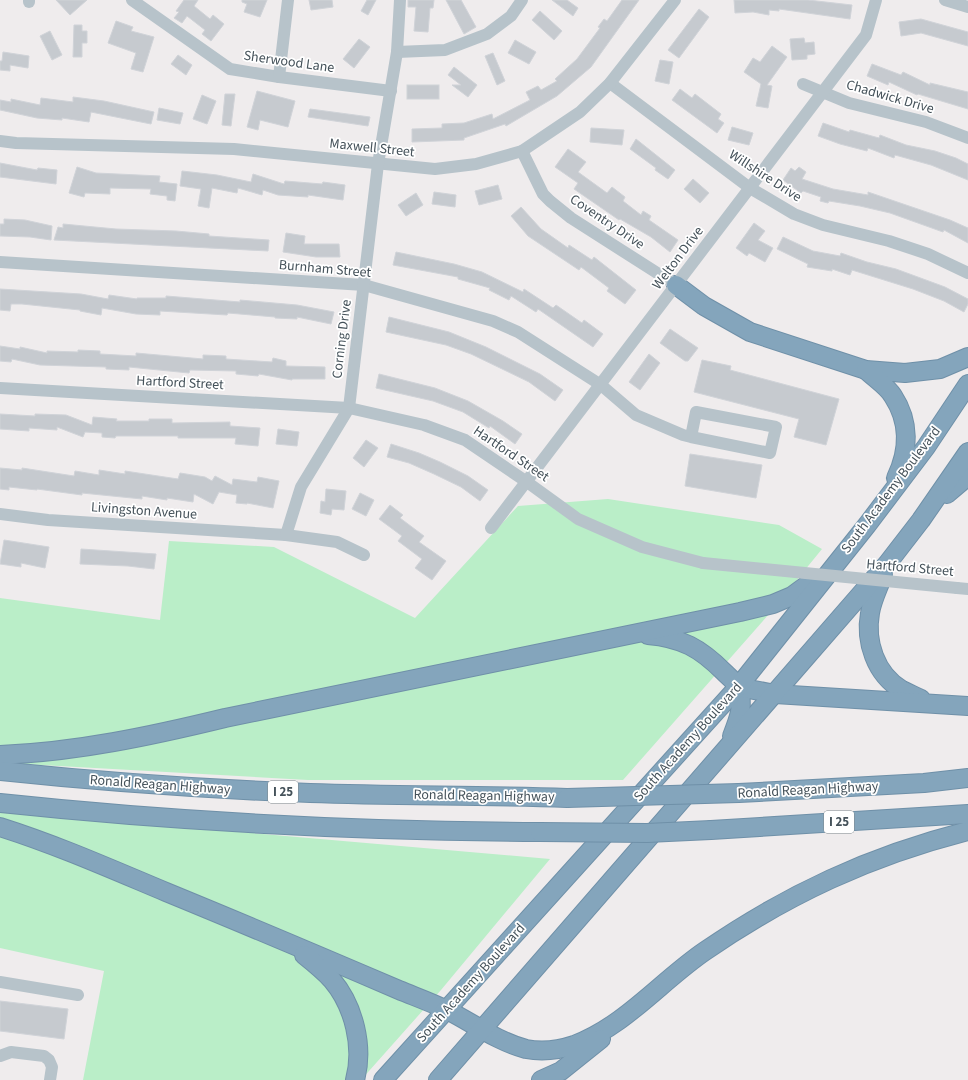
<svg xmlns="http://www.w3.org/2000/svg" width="968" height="1080" font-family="'Source Sans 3',sans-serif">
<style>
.green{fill:#baeec8}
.building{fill:#c6cacf;stroke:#d0d3d8}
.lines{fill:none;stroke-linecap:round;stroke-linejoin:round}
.highway-casing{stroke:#6f90a8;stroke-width:20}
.minor{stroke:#b7c3ca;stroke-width:12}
.highway{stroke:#84a5bc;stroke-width:18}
.highway-bridge-casing{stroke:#6f90a8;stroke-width:20;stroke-linecap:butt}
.minor-bridge{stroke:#b7c3ca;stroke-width:12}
.highway-bridge{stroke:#84a5bc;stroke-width:18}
.labels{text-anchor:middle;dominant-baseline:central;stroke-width:3.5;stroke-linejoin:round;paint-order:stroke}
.shield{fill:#fff;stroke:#7d868c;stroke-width:1}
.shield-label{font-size:13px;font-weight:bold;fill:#45525a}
.street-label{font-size:14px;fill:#45525a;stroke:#fff}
</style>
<rect width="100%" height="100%" fill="#efeced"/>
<g class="green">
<path d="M608,499L779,525L822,549L769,614L623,780H308L23,764L0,752V598L160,620L169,541L274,547L415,618L518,506Z"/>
<path d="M0,811L550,859L441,990L361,1080H83L104,971L0,948Z"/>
</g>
<g class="building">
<path d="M56,0H87L70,15Z"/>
<path d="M184,0H198L194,6L210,19L213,15L224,24L211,41L202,34L205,30L187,16L182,23L174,18L179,12L176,11Z"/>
<path d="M242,0H267L260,17L244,12L247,4L242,2Z"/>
<path d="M309,0H332L333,7L311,10Z"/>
<path d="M367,0H376L368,15L361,11Z"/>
<path d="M408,0H434L433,8H430L428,32L414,31L416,7H408Z"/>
<path d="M446,0H461L476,27L464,34Z"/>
<path d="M552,0H567L578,8L573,16Z"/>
<path d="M622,0H639L591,67L557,96L506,126L505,124L464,138V140L412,142V129L442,128V124L464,123L492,114L493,119L530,100L526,92L538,86L541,90L557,81L555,79L577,59L600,28L598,27L604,19L607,21Z"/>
<path d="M734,0H808L852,5L850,19L779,9V11L769,10V15L753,12L735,13Z"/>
<path d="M699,9L709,17L679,58L668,50Z"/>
<path d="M540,11L562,31L554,40L532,20Z"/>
<path d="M921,19L968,32V46L921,33L901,36L899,22Z"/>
<path d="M116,21L133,27L131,31L154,37L143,72L131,69L136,53L108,43Z"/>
<path d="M74,25H82V31H87V43H82V57H73Z"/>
<path d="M50,31L62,55L52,60L40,36Z"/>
<path d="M804,38L805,43L814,42L815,54L807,55V59L792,60L790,39Z"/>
<path d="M359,39L370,47L354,68L343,59Z"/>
<path d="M515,40L536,52L529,64L508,53Z"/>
<path d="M772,46L787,57L767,85L772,86L768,108L756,106L761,84L744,72L753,58L760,62Z"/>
<path d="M3,52L29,56L28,68L10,65V71L0,70V61H2Z"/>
<path d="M493,53L505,81L497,85L485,56Z"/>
<path d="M178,55L192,65L186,75L171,64Z"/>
<path d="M660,60L673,62L669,84L655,81Z"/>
<path d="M872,64L901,75L903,72L930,85V83L968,92V109L918,94L917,95L889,82L888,85L867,76Z"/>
<path d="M454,67L477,85L468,97L452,85H461L448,75Z"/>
<rect x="407" y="85" width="32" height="14"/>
<path d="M680,89L692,98L695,94L721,114L718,119L724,123L717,133L672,100Z"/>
<path d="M257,91L295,101L288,127L260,120L258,130L247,127Z"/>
<path d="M225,94H235L231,126L222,125Z"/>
<path d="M202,95L216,101L207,124L193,119Z"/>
<path d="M73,97L104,101L154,112L151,124L91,112L89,122L62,118V120L37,118L0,110V100L11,102V99L40,105L41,98L73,102Z"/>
<path d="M159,108L183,113L180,124L157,120Z"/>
<path d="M310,109L370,117L368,126L308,117Z"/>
<path d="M823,123L849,132L850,130L879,138L880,135L906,145L935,151L956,158L968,164V180L931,165L895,155L894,158L868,148L867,151L840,144L818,136Z"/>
<path d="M732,127L753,133L749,145L728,140Z"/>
<path d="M591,128L624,130L622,145L590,142Z"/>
<path d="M636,139L675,170L668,179L655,170L656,168L630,149Z"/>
<path d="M568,149L586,162L578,172L607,193L612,187L625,197L623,201L641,215L643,211L651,216L649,220L678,240L670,252L651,237L620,219L619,220L574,189L578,183L555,167Z"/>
<path d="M0,163L37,170L38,168L57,170L56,184L0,177Z"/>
<path d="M77,167L96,173L160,176L159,182L177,184L175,201L167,200V196L150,194L151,189L110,188V194L85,193L84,197L69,193Z"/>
<path d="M799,167L806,172L802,179L833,189L868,195V192L950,220L968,228V243L944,230L943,232L890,213L860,206L829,201L828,203L820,201L821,197L803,191L801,193L783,180L791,168L795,171Z"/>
<path d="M182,171L217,175L251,182L253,174L284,184L285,181L322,184L323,182L345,185L343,200L308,195V197L278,195L263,190L262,195L238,188L237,193L212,188L209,208L198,206L201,189L180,186Z"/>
<path d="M693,179L709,193L700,203L684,189Z"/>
<path d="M498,185L502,199L479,205L475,191Z"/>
<path d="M434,192L456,195L455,207L432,204Z"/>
<path d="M416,193L423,205L406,216L398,205Z"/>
<path d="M521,207L541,229L568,248L569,245L592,260L594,257L636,290L625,304L607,291L609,288L581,267L579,270L528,236L511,216Z"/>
<path d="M4,219L25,220L52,226L51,240L30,237L0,236V224H4Z"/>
<path d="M754,223L765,231L758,240L773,248L765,262L749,253L747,256L736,248Z"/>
<path d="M63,224L116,229L176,231L209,234V236L269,240L268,251L54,240L58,227L63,228Z"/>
<path d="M286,233L305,236L304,244H339L340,257H316L283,252Z"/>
<path d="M783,237L813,251L840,256L841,253L867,262L896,269L945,287L968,299V304L964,312L944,301L913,289L852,270L850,275L832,269V271L807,267L808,264L777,249Z"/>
<path d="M396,252L454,264L482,272L523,292L524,289L553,308L556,305L582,323L584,320L603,334L593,347L538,309L536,312L511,296L509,300L489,290L490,288L458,279V277L393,265Z"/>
<path d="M0,289L81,294L108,299L109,295L137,299V298H166V296L240,302V300L297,305L334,312L331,324L297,317V319L275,318V317L228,313L227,315L160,311V315L136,314L102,308L101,315L80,311V310L22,304H11L10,311L0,310Z"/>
<path d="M389,317L449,332L486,347L540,374L563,390L555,401L529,382L471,354L446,345L386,332Z"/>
<path d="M670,329L698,348L688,361H685L660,343Z"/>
<path d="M0,346L20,349V347L47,353V351L78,352V350L100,351V354L136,356V353L203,359V355L226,356V359L272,362L273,358L286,361V366L325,367V379H292V380L259,374L258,376L236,374V371L190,370L189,373L129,367V370L106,369V367L40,365L12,359L11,362L0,361Z"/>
<path d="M649,354L660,363L640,390L629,382Z"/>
<path d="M702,360L731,366L730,370L839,399L826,445L794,437L799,419L694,392Z"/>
<path d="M379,374L435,388L468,401L503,421L522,434L515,444L490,426L489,428L463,412L433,401L376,388Z"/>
<path d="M0,414L35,416V414L66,415L92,425L93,417L117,419L116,421H149V419H172V423L230,422V426L260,428L258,446L235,444L236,438H178V436H116L115,438L102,437V433L85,432L83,437L57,427V430L29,428V431L0,429Z"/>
<path d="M278,429L299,432L297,446L276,444Z"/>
<path d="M366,440L378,448L364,467L353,458Z"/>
<path d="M391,444L419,453L440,462L468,476L488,490L480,501L461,487L434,474L409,463L387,457Z"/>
<path d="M690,454L762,465L756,498L685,486Z"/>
<path d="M0,468L22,470V468L74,476L75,471L99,475V470L125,474V471L178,479L180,473L205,477L212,481L215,476L232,485L233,479L257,482L258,477L279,481L273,508L247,503V504L236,503L237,495L219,492L213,504L194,494L193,502L167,498V500L142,496V499L82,493V495L37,489V490L9,487V490L0,489Z"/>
<path d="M326,489L346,491L344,510L332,509L331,515L320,513L321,501L325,502Z"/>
<path d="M360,493L374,500L366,516L352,509Z"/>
<path d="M390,505L403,515L400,518L424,536L419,542L446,561L432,580L415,568L422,559L398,541L402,536L379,519Z"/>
<path d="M4,540L49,547L45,568L21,563V567L0,564Z"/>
<path d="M81,549L156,554L154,569L128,566L80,564Z"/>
<path d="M0,1001L68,1009L64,1039L0,1031Z"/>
</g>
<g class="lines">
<defs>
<g id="highway">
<path d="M676,285L704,306L750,332L866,370L905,373L940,369L968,357"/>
<path d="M866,370C874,378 887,386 893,396C910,422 909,451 896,478"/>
<path d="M947,494L968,476"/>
<path d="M883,575C879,587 872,600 870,613C865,641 875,674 902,690C908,693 915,696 921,699"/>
<path d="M648,635C682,638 700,648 724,672C728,676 736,682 738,688C745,704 738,721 732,736"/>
<path d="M738,687L775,694L968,706"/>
<path d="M0,755C76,752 151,736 225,718L740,612L773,604L792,596L815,579"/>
<path d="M0,771C103,782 207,789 310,793C396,796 482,795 567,798"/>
<path d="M739,793L924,783L968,778"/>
<path d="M0,803C179,822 361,831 540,832"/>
<path d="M0,827C57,845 111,869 166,892C244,924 322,957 399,990C416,997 433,1003 449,1011C474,1024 499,1042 526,1049C542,1052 559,1050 574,1045C625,1026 661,981 705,951C788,894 870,856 968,831"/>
<path d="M711,830L968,814"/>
<path d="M304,955C314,963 324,971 332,980C354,1006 364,1047 355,1080"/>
<path d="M383,1080L738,687L867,525L926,447L968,384"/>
<path d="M438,1080L887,564L921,520L968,452"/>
<path d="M541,1080L561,1071L601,1039"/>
</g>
</defs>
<use href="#highway" class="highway-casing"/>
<g class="minor">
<path d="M132,0L230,69L279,77L391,91"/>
<path d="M945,0L968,7"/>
<path d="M29,2V0"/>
<path d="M397,52L445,50L487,34L511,16L522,0"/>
<path d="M279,77L288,0"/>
<path d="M610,83L750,188L794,214L823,225L889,241L928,254L968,273"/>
<path d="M803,84L849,103L926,122L968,138"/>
<path d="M0,141L16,143L234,149L435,169L476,164L522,151L580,112L610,83L675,0"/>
<path d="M522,151L543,194L550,201L571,218L676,285"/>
<path d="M0,262L364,285L493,321L518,332L601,385L636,415L683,435L691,437L770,453L776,427L696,412L691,437"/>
<path d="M0,388L349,408L424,425L465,440L527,482L578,519L642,547L703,563"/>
<path d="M0,514L48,520L286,535"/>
<path d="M491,528L866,35L876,0"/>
<path d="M364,555L337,542L286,535L301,487L349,408L378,164L397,52L400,0"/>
<path d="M957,588L968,589"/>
<path d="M0,982L78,995"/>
<path d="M0,1056L11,1052L44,1056L49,1060L52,1067L50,1080"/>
</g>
<use href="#highway" class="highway"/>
<defs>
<g id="highway-bridge">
<path d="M567,798L739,793"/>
<path d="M540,832L647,833L711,830"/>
</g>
</defs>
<use href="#highway-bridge" class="highway-bridge-casing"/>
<path class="minor-bridge" d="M703,563L957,588"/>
<use href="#highway-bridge" class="highway-bridge"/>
</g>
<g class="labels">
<g class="shield">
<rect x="268" y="781" width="30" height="22" rx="3"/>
<rect x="824" y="811" width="30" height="22" rx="3"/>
</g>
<g class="shield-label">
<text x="283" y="792">I 25</text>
<text x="839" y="822">I 25</text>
</g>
<g class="street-label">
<text transform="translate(289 62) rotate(8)">Sherwood Lane</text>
<text transform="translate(890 97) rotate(16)">Chadwick Drive</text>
<text transform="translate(372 148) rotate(6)">Maxwell Street</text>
<text transform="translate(765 176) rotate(33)">Willshire Drive</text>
<text transform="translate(607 222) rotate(34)">Coventry Drive</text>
<text transform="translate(678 258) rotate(-53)">Welton Drive</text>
<text transform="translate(325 269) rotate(5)">Burnham Street</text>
<text transform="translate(342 339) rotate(-83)">Corning Drive</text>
<text transform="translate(180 383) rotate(3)">Hartford Street</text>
<text transform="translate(511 454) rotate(34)">Hartford Street</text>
<text transform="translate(891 490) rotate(-53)">South Academy Boulevard</text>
<text transform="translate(144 511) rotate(4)">Livingston Avenue</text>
<text transform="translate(910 568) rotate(5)">Hartford Street</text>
<text transform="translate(688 742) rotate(-48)">South Academy Boulevard</text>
<text transform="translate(160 785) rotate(4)">Ronald Reagan Highway</text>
<text transform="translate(808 790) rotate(-3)">Ronald Reagan Highway</text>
<text transform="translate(484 796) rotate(1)">Ronald Reagan Highway</text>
<text transform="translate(471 983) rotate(-48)">South Academy Boulevard</text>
</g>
</g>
</svg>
